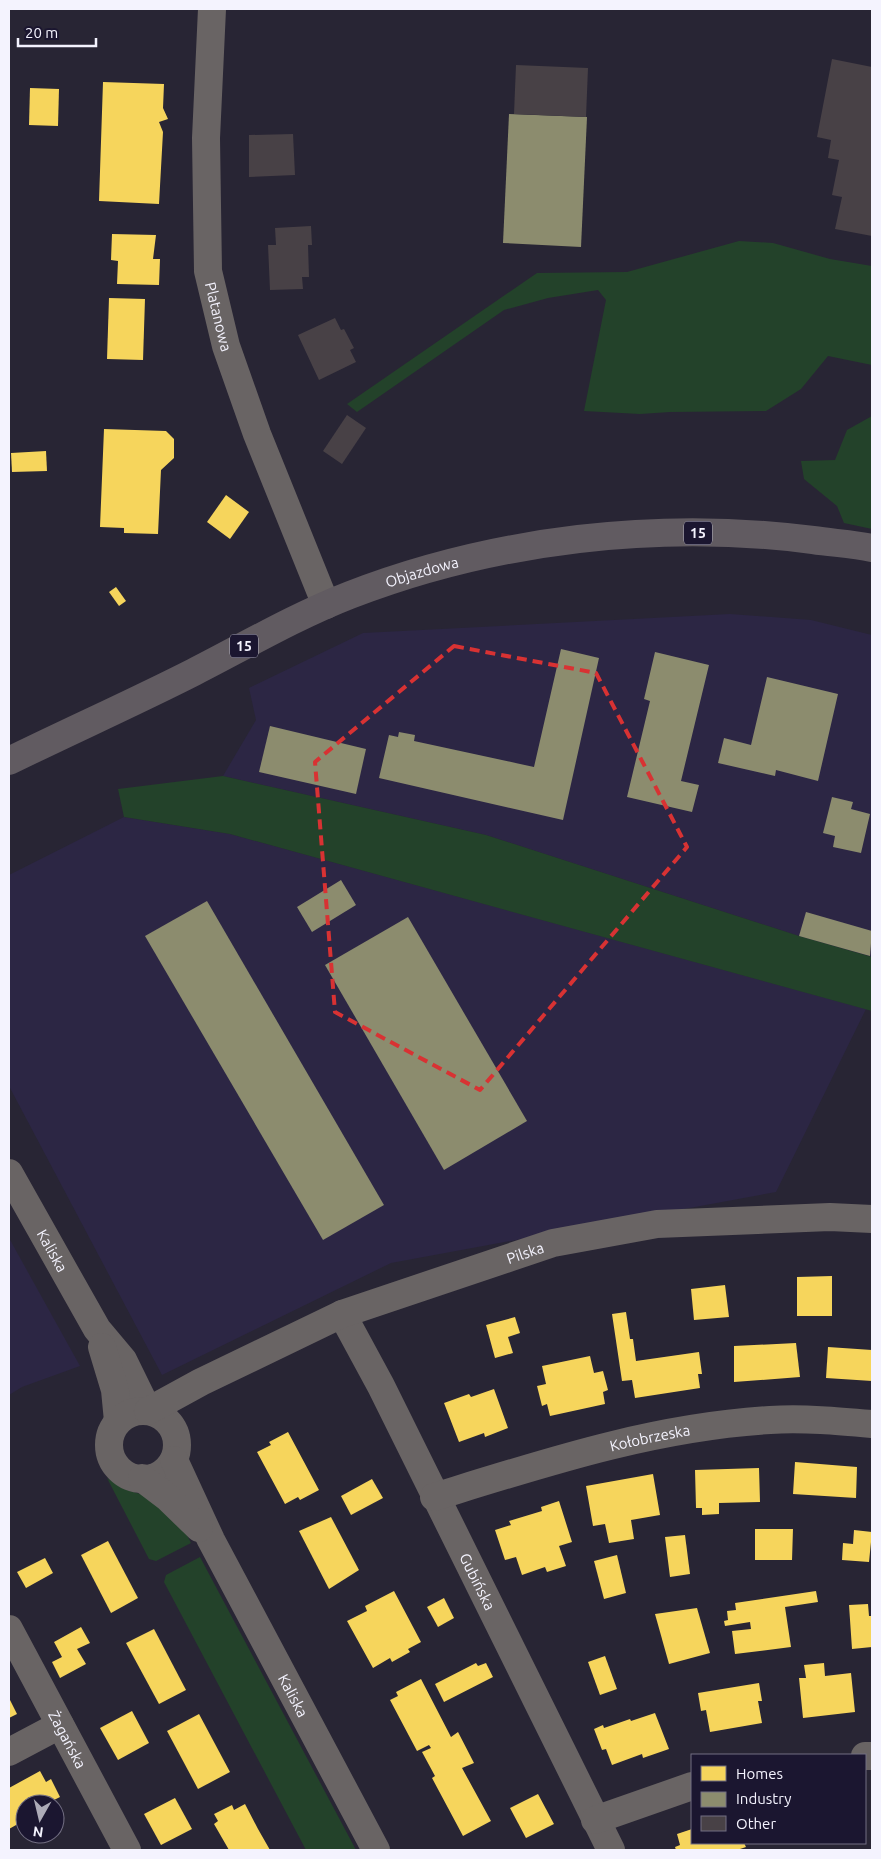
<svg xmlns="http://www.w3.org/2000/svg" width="881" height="1859" font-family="Ubuntu,sans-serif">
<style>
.built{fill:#2c2644}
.green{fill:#23422a}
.homes{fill:#f6d55c}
.industry{fill:#8c8c6e}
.building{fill:#484146}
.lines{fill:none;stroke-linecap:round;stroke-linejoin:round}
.minor{stroke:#696464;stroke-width:28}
.major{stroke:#615b61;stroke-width:28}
.marked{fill:none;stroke:#d83233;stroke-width:4;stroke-dasharray:10 6;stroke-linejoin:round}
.labels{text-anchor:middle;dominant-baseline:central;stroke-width:5;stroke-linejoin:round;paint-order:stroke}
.shield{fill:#1b1630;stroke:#b3b1c0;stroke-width:1}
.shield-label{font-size:14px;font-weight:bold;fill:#f4f3fe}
.street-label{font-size:15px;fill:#f4f3fe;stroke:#1b1630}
</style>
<rect width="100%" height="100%" fill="#282534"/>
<g class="built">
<path d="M730,614L811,620L872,635V957L799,936L486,835L223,776L256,720L249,688L363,633Z"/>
<path d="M124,817L230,834L866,1009L776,1192L391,1263L162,1375L9,1086V875Z"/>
<path d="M9,1238L80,1366L22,1387L9,1395Z"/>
</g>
<g class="green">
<path d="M739,241L773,243L830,259L872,266V365L828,356L801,389L766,411L670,412L640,414L584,411L606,300L598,290L548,298L504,310L357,412L347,404L537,273L627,272Z"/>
<path d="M872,416V529L844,523L837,506L804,479L801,461L835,460L847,430Z"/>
<path d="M223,776L486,835L799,936L872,957V1011L230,834L124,817L118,789Z"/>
<path d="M107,1478L124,1489L150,1497L187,1535L191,1543L156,1561L149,1559Z"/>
<path d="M200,1557L356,1850H306L164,1582L166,1575Z"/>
</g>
<g class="homes">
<path d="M103,82L164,84L163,108L168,119L159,122L163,132L159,204L99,201Z"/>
<path d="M30,88L59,89L58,126L29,125Z"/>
<path d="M112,234L156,235L153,259H160L159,285L117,284L118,261L111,260Z"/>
<path d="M109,298L145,299L143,360L107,359Z"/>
<path d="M104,429L166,431L174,439V458L161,470L158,534L124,533V528L100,527Z"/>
<path d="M46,451L47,471L12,472L11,453Z"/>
<path d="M226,495L249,512L230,539L207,522Z"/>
<path d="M116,587L126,601L119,606L109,592Z"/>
<path d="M832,1276V1316H797V1277Z"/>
<path d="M725,1285L729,1317L694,1320L691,1289Z"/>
<path d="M626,1312L630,1339H633L636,1361L699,1352L702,1374H698L700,1388L635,1398L632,1380L622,1381L612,1314Z"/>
<path d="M515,1317L520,1333L508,1337L513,1353L495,1358L486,1325Z"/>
<path d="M796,1343L800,1377L734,1382V1346Z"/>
<path d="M828,1347L872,1350V1381L826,1378Z"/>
<path d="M590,1356L594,1373L603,1371L608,1390L603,1392L605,1404L550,1416L547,1404L542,1406L537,1386L546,1384L542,1366Z"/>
<path d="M494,1389L508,1428L485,1437L484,1433L459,1442L444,1403L469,1394L471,1397Z"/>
<path d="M288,1432L319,1490L300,1500L298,1497L285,1504L257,1452L271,1445L269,1442Z"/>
<path d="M795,1462L857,1467L856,1498L793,1494Z"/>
<path d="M759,1468L760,1502L719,1503V1514L702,1515V1508H696L695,1470Z"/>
<path d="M653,1474L660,1515L631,1520L634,1539L609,1543L605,1524L593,1526L586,1486Z"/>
<path d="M372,1479L383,1498L351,1515L341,1496Z"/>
<path d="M559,1501L572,1542L559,1546L566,1566L547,1572L545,1567L522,1575L516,1557L505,1560L495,1530L511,1525L509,1521L542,1511L541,1507Z"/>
<path d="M331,1517L359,1570L329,1589L299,1531Z"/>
<path d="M755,1529H793L792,1560H755Z"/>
<path d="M854,1530L872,1532L869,1562L842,1560L843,1543L853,1544Z"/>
<path d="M685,1535L690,1574L670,1577L665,1537Z"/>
<path d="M108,1541L138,1598L111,1613L81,1555Z"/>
<path d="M617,1555L626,1593L604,1599L594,1561Z"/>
<path d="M45,1558L53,1573L26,1588L17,1572Z"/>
<path d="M394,1591L421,1642L408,1649L410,1652L392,1662L390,1658L373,1668L347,1621L367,1611L365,1606Z"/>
<path d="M816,1591L818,1602L785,1607L791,1647L735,1654L732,1631L751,1629L750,1622L725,1626L724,1621L728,1620L727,1611L736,1610L735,1603Z"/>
<path d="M444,1598L454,1618L438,1627L427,1607Z"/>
<path d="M868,1604L869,1616H872V1647L852,1649L849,1605Z"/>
<path d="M697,1608L710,1653L669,1664L655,1614Z"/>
<path d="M81,1627L90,1643L77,1649L86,1664L60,1678L52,1662L62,1657L54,1642Z"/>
<path d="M154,1629L186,1690L159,1704L126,1643Z"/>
<path d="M605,1656L617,1689L600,1695L588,1662Z"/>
<path d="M476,1663L478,1666L486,1663L493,1677L444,1702L435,1684Z"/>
<path d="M824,1663L825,1676L851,1673L855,1712L803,1718L799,1678H806L804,1665Z"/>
<path d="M421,1679L451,1737L458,1732L474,1763L462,1768L491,1821L463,1836L432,1778L435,1776L422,1752L431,1748L429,1745L417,1751L390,1700L398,1696L396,1692Z"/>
<path d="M759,1683L762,1701H758L762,1723L710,1732L706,1710L701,1711L698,1693Z"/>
<path d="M9,1698L17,1714L9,1718Z"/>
<path d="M132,1711L149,1743L118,1760L100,1728Z"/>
<path d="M655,1713L669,1749L643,1758L642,1754L612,1765L606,1749L602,1750L594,1729L603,1725L604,1728L630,1719L631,1721Z"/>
<path d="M199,1714L230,1772L198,1789L167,1731Z"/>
<path d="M40,1771L46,1782L51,1779L60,1797L52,1801L53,1804H25V1820L9,1829V1788Z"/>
<path d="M538,1794L554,1824L526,1838L510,1808Z"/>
<path d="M175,1798L192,1829L161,1845L144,1814Z"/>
<path d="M245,1804L258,1829L270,1850H229L214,1824L218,1821L214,1814L232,1805L234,1810Z"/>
<path d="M692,1829V1843H744L746,1847L737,1850H676L675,1847L680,1845L677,1834Z"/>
</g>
<g class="industry">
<path d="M509,114L587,117L581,247L503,243Z"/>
<path d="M561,649L599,658L563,820L379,778L389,735L398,737L399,732L415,735L414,741L534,767Z"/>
<path d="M655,652L709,665L681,781L699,785L692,812L627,797L650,701L644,699Z"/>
<path d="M767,677L838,694L818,781L776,770L775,776L718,763L724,738L751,745Z"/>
<path d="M270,726L366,749L356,794L259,772Z"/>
<path d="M832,797L853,802L851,809L870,814L861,853L833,847L835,836L823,833Z"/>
<path d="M341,880L356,905L312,932L297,907Z"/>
<path d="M207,901L384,1205L323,1240L145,936Z"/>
<path d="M806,912L872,931L870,956L799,936Z"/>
<path d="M408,917L527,1121L444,1170L325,965Z"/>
</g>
<g class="building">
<path d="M832,59L872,67V236L835,229L842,197L832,195L839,160L828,158L831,140L817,137Z"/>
<path d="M516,65L588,68L586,117L514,114Z"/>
<path d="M293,134L295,175L249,177V135Z"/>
<path d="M311,226L312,245H308L309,277H302L303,289L270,290L268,245H276L275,228Z"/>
<path d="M335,318L341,330L344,329L354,348L350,350L356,362L319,380L298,335Z"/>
<path d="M347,415L366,428L342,464L323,451Z"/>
</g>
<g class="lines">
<g class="minor">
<path id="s1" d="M212,9L206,138L208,271L226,346L257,434L326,605"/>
<path id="s2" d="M9,1173L97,1329L123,1360L148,1411"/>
<path id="s3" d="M342,1314L381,1386L611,1850"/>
<path d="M102,1347L115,1390L118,1421"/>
<circle cx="143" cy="1445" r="34"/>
<path id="s4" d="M148,1411L201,1382L342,1314L553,1243L657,1224L830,1217L872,1219"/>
<path id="s5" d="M174,1460L211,1540L376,1850"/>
<path d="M142,1478L167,1497L199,1528"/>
<path id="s6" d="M434,1497C544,1463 653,1427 770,1420C804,1418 838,1421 872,1424"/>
<path id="s7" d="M9,1629L127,1850"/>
<path d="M9,1752L60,1725"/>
<path d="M865,1756H872"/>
<path d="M595,1820L692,1786"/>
</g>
<path class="major" id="s8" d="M9,761C70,731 133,703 194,672C245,646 296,616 350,595C495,539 660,520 813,540C833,543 853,544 872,548"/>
</g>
<path class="marked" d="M454,646L596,673L687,847L480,1090L335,1012L315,762Z"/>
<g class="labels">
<g class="shield">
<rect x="684" y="521.5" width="28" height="23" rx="4"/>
<rect x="230" y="634.5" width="28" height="23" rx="4"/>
</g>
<g class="shield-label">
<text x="698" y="533">15</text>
<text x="244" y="646">15</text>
</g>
<g class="street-label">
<text stroke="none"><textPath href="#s1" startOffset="309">Platanowa</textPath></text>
<text stroke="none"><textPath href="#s8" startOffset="455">Objazdowa</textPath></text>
<text stroke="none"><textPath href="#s2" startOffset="89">Kaliska</textPath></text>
<text stroke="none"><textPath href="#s4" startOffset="410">Pilska</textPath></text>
<text stroke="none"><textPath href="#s6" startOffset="224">Kołobrzeska</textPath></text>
<text stroke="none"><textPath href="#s3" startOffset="300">Gubińska</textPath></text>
<text stroke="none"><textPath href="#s5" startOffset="264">Kaliska</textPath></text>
<text stroke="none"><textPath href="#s7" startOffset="125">Żagańska</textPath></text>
</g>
</g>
<rect width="881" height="1859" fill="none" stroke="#f4f3fe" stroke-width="20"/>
<rect x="691" y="1754" width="175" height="90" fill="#1b1630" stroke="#726e82"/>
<rect x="701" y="1766" width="25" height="15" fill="#f6d55c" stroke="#726e82"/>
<text x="736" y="1779" font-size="15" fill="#f4f3fe">Homes</text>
<rect x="701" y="1792" width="25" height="15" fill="#8c8c6e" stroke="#726e82"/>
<text x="736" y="1804" font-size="15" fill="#f4f3fe">Industry</text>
<rect x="701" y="1816" width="25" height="15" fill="#484146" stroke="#726e82"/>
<text x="736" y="1829" font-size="15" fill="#f4f3fe">Other</text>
<g transform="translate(40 1819) rotate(188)"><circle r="24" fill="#1b1630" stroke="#726e82"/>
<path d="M0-4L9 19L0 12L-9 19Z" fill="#adabb7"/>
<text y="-8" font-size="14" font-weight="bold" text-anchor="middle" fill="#f4f3fe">N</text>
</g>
<path d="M18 38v8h78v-8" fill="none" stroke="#f4f3fe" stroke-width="2.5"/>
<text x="25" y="38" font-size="15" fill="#f4f3fe" stroke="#1b1630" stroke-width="4" paint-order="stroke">20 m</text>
</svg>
